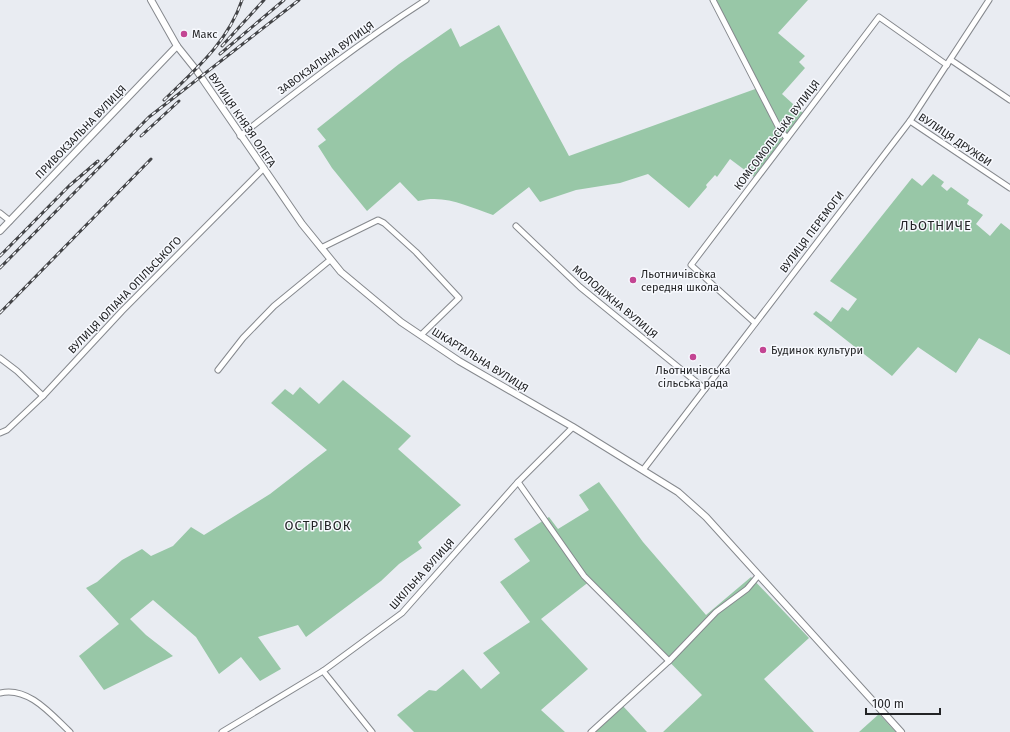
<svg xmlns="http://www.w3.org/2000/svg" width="1010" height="732" font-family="'Fira Sans',sans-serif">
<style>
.green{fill:#98c7a7}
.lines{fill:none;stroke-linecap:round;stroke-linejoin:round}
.minor-casing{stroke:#86898e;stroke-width:7}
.tertiary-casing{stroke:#86898e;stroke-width:8}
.minor{stroke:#fff;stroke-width:5}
.tertiary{stroke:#fff;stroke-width:6}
.rail-casing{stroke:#434447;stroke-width:3}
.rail{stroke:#f7f9fe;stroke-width:1.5;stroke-dasharray:4.5;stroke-linecap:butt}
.poi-dot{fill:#c34593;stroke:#f7f9fe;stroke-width:1.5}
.labels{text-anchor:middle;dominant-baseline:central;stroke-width:3;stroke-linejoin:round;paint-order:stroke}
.poi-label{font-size:11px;fill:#232426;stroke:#f7f9fe;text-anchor:start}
.street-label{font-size:11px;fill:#232426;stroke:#f7f9fe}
.quarter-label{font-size:13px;letter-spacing:1px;fill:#232426;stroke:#f7f9fe}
</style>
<rect width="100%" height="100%" fill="#e9ecf2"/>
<g class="green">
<path d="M713,0H808L778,33L805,56L799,62L805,68L782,94L803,113L754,177L730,159L717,177L715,175L706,185L707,187L689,208L648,174L620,183L576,190L540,202L529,187L493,215C467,206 445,194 418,201L400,182L367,211L332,168L318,146L326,140L317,129L399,64L451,28L460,47L499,25L569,156L758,88Z"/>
<path d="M933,174L944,182L941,186L947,191L951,187L969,200L967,204L983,215L976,224L990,236L1001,223L1010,230V355L979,338L956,373L918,347L892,376L813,314L816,311L831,322L842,307L848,311L857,299L830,281L912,178L922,186Z"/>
<path d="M343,380L411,436L398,449L461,505L418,542L422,548L399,564L381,581L306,637L298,625L258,637L281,669L260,681L241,657L219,674L196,637L153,600L130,619L146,635L173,656L104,690L79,656L119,624L86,588L97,582L122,560L142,549L151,556L173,546L191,527L204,535L270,494L327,450L271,403L285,389L293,395L300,387L319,404Z"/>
<path d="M599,482L643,542L706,615L751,577L809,638L764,679L814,732H663L702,695L590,581L541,619L588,669L541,710L565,732H414L397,715L429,690L436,691L463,669L481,689L500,673L483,653L530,622L500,582L530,561L514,539L549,517L558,529L589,510L579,495Z"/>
<path d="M622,705L647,732H591Z"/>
<path d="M879,714L896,732H859Z"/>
</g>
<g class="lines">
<defs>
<g id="minor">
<path d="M713,0L780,130L787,138"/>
<path d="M951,60L1010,100"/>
<path d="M910,121L1010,188"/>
<path d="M240,136C301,88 362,41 426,0"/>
<path d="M0,213L10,221"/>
<path d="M516,226L580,287L705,389"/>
<path d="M321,248L378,220L384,223L416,252L459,298L421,335"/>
<path d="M755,323L691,265L879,17L947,65"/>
<path d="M0,358L17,371L43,396"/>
<path d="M218,370L243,338L274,306L330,260"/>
<path d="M0,433L7,430L43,396L122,311L263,169"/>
<path d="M643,470L910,121L989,0"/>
<path d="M518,482L584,576L669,661"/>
<path d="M323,671L372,732"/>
<path d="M0,693C28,686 51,714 70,732"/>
<path d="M222,732L323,671L402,613L518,482L573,427"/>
<path d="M591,732L669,661L716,612L747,589L758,576"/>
</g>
<g id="tertiary">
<path d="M151,0L177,46L197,71L302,224L341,272L401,322L459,361L573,427L678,492L706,517L901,732"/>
<path d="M0,231L177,46"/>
</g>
</defs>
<use href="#minor" class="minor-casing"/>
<use href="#tertiary" class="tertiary-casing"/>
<use href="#minor" class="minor"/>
<use href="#tertiary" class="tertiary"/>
<defs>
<g id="rail">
<path d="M222,46L264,0"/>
<path d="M220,54L284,0"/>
<path d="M164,100C195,70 228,42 242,0"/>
<path d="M141,136L179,101"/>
<path d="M0,256L69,186L98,161"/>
<path d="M0,268L149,117L299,0"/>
<path d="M0,313L151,159"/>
</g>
</defs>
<use href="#rail" class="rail-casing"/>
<use href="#rail" class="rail"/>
</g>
<g class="poi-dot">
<circle cx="184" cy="34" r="4"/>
<circle cx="633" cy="280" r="4"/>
<circle cx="763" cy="350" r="4"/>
<circle cx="693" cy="357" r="4"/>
</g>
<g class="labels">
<g class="poi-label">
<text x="192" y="34">Макс</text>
<text x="641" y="274">Льотничівська<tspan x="641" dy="13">середня школа</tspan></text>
<text x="771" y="350">Будинок культури</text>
<text x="693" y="370" text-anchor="middle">Льотничівська<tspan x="693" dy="13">сільська рада</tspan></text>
</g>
<g class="street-label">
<text transform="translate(326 58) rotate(-36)">ЗАВОКЗАЛЬНА ВУЛИЦЯ</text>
<text transform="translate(242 120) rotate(56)">ВУЛИЦЯ КНЯЗЯ ОЛЕГА</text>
<text transform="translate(81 132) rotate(-46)">ПРИВОКЗАЛЬНА ВУЛИЦЯ</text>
<text transform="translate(777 135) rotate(-53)">КОМСОМОЛЬСЬКА ВУЛИЦЯ</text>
<text transform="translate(955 140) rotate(34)">ВУЛИЦЯ ДРУЖБИ</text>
<text transform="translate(812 232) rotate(-53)">ВУЛИЦЯ ПЕРЕМОГИ</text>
<text transform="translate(125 295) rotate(-46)">ВУЛИЦЯ ЮЛІАНА ОПІЛЬСЬКОГО</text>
<text transform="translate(615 302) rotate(40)">МОЛОДІЖНА ВУЛИЦЯ</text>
<text transform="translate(480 360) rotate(32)">ШКАРТАЛЬНА ВУЛИЦЯ</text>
<text transform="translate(422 574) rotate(-48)">ШКІЛЬНА ВУЛИЦЯ</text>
</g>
<g class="quarter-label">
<text x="936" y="225">ЛЬОТНИЧЕ</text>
<text x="318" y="525">ОСТРІВОК</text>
</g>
</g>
<path d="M866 708v6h74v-6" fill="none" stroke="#232426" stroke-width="2"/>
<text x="872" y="708" font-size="12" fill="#232426" stroke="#f7f9fe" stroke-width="3" paint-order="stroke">100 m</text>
</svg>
